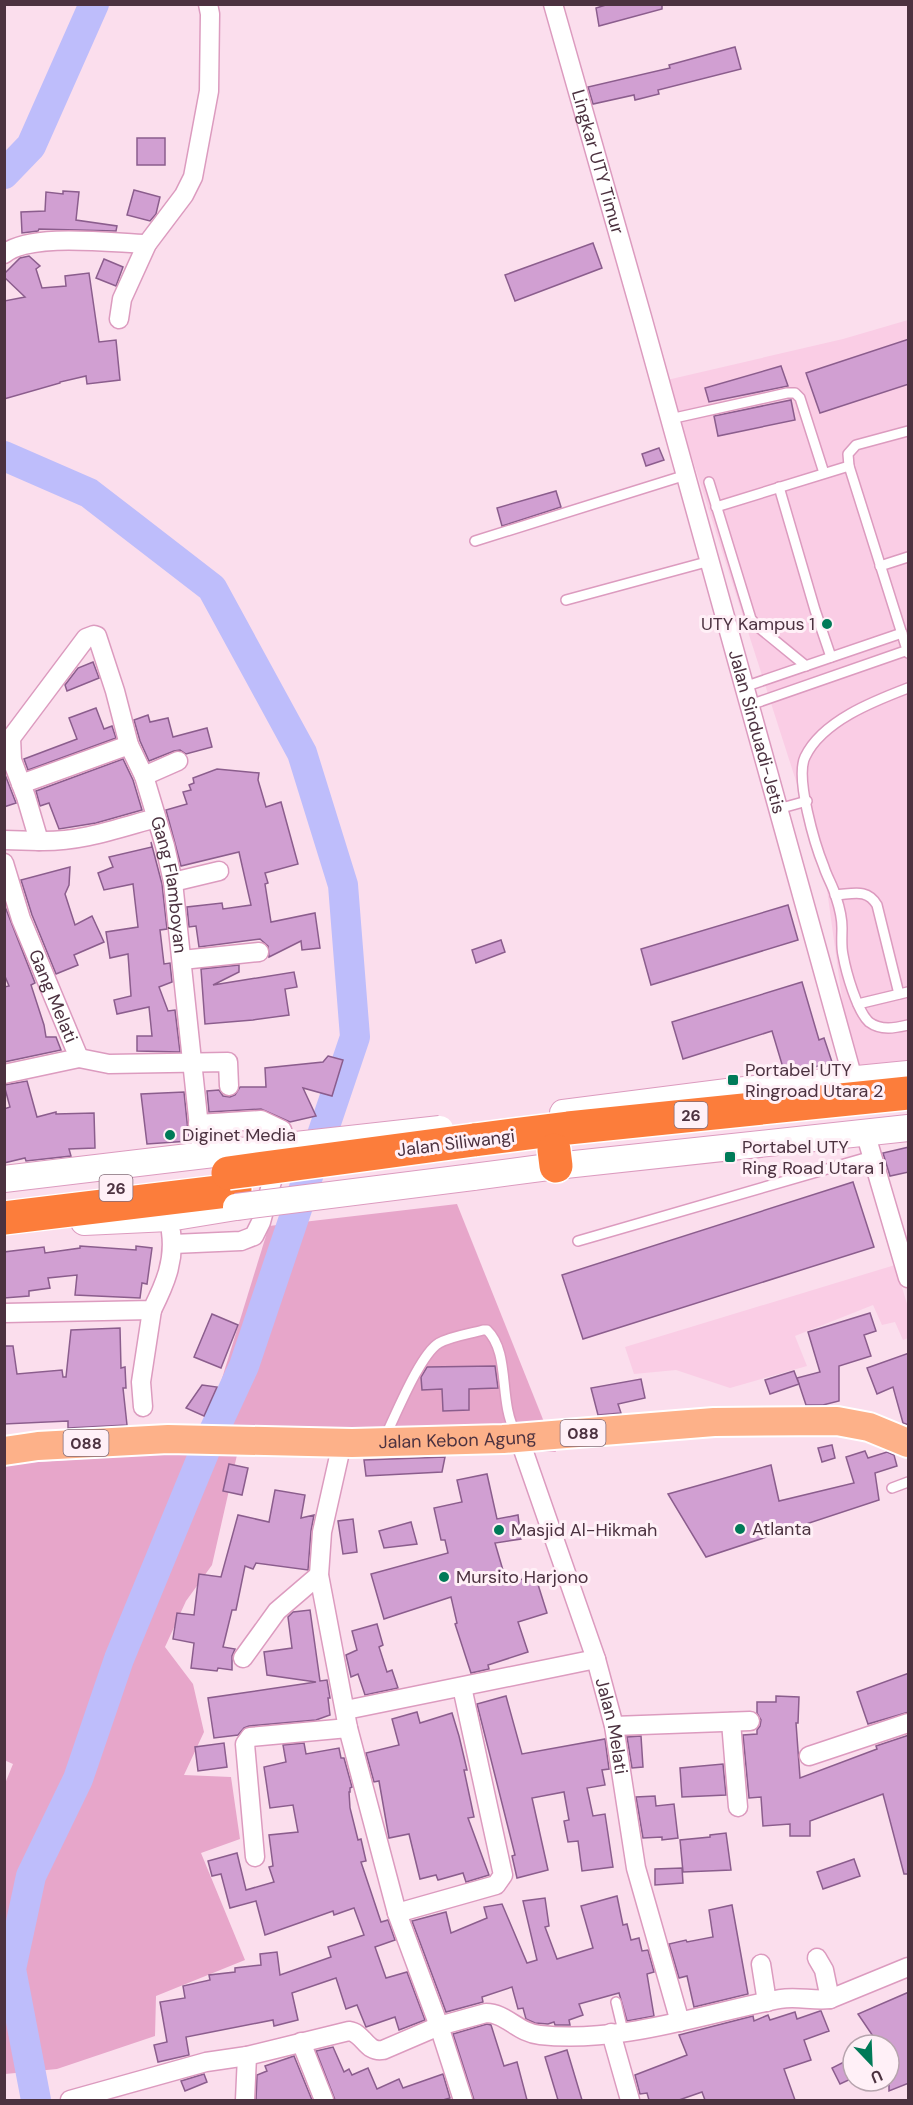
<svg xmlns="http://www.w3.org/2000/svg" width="913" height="2105" font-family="'DM Sans',sans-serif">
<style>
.built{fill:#facde5}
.green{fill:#e7a6ca}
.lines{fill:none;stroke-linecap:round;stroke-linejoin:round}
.river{stroke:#bebdfb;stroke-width:30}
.building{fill:#d19fd2;stroke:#8b5d8d;stroke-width:1.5}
.lane-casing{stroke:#dc9bbf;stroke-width:12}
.street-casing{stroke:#dc9bbf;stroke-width:21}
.secondary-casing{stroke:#dc9bbf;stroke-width:28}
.primary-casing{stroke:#fff;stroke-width:32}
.highway-casing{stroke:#fff;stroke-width:36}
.lane{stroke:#fff;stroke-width:9}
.street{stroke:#fff;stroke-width:18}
.secondary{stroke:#fff;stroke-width:26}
.primary{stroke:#fdb189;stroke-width:28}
.highway{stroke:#fc7d3b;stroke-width:33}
.secondary-bridge-casing{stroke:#dc9bbf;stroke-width:28;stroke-linecap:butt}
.highway-bridge-casing{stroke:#fff;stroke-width:36;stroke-linecap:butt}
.secondary-bridge{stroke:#fff;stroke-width:26}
.highway-bridge{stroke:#fc7d3b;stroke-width:33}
.poi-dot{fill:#007a58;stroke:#fff0f7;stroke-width:2}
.labels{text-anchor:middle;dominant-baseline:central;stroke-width:6;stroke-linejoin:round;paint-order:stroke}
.shield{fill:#fff0f7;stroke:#826b77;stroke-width:1.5}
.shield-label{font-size:16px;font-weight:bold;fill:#4c3240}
.street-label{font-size:18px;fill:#4c3240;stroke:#fff0f7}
.poi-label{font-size:18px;fill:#4c3240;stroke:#fff0f7;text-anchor:start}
</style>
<rect width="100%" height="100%" fill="#fbdeed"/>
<g class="built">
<path d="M908,320V1074L853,1079L824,868L667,380L843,339Z"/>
<path d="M895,1265L908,1307V1338L903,1340L895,1322L882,1325L873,1305L795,1336L807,1366L730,1388L676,1370L634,1374L625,1347Z"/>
</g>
<g class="green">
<path d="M457,1204L556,1452L203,1440L269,1226Z"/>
<path d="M195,1452L237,1455L212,1565L186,1601L165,1647L193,1684L204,1732L184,1775L231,1777L240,1839L201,1853L245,1960L156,1996L155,2036L57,2069L5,2074L4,1786L13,1764L4,1760L5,1464Z"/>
</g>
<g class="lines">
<g class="river">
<path d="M4,174L31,146L94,4"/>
<path d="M4,456L89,493L212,588L302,753L343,885L355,1037L244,1366L206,1448L119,1659L78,1779L31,1876L11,1969L36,2100"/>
</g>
</g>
<g class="building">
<path d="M609,4H662V9L599,26L596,8Z"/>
<path d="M735,47L741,69L658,90L659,94L635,100L634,95L593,104L588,87L670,68L669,65Z"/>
<rect x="137" y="138" width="28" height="27"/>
<path d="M134,190L160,197L156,214L150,221L127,215Z"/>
<path d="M63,191L79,192L76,220L117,226L116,231L39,229L38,231L22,233L21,212L45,211L46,192L63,194Z"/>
<path d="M593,243L602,268L515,301L505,275Z"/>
<path d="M29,256L40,266L36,269L42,288L66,286L65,276L89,273L99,342L116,340L120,380L87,384L86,376L60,382V383L4,399V301L25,297L4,277V274L20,258Z"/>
<path d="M104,259L123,267L116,286L96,278Z"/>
<path d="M909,339V384L820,413L806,373Z"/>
<path d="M781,366L788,386L709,402L705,388Z"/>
<path d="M791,400L795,420L718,436L714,416Z"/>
<path d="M659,448L664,460L646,466L642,454Z"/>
<path d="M556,491L561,507L502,526L497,508Z"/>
<path d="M93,662L99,678L67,691L65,685L78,668Z"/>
<path d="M96,708L104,729L112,726L116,738L28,770L24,759L77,739L69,718Z"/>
<path d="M148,715L150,722L168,718L173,737L207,728L212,747L186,754L180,750L174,751L149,761L140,741L134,720Z"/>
<path d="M123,759L133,780L142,810L96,823L59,829L49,803L40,806L36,791Z"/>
<path d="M217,769L259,773L258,780L266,807L281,802L298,864L265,873L268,883L265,884L271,922L315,913L320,948L302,950L301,941L269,957L268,946L260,939L199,947L196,926L189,927L187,907L222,903L223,909L251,905L239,852L181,866L166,810L187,804L183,792L191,790L189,785L194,783L193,778Z"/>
<path d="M4,772L16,803L4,807Z"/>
<path d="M151,842L162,884L167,929L160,930L164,964L170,963L172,982L159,987L168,1011L175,1010L180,1052L137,1051V1036H152L149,1007L117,1014L114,1000L131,996L128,954L110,958L106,932L138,927L133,884L104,890L98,873L113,867L109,857L152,847Z"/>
<path d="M70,867L69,885L65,894L75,925L92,916L104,942L74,955L78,965L56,974L32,915L21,880Z"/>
<path d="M4,904L35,983L31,985L44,1025L46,1037H56L61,1050L4,1062V987L9,986L4,974Z"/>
<path d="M788,905L798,940L651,985L641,949Z"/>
<path d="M501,940L505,952L476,963L472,950Z"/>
<path d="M239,965V972L213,985L294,972L297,987L285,989L289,1015L253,1020L205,1024L201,969Z"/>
<path d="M802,982L819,1040L824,1038L832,1062L811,1068L784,1071L772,1031L683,1059L672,1022Z"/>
<path d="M328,1056L343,1060L332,1096L303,1088L316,1116L290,1122L261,1109L209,1112L207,1091L219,1090L223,1096L230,1097L235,1095L240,1087H266L265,1068L323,1062Z"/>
<path d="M27,1081L37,1117L56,1112V1114L94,1113L95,1148L69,1149L71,1156L26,1161L25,1158L4,1163V1109L10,1107L4,1085Z"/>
<path d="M184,1092L189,1141L147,1144L141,1094Z"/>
<path d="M909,1147V1172L890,1176L883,1153Z"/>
<path d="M853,1182L874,1247L583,1339L562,1275Z"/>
<path d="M80,1246L136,1250V1246L152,1248L147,1284L142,1283L140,1298L75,1295L77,1275L48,1278L50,1288L29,1291V1296L4,1298V1252L44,1247L45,1253L80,1248Z"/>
<path d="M870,1313L876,1331L864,1335L871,1356L839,1366V1401L823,1405H806L797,1378L820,1372L808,1332Z"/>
<path d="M212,1314L238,1325L221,1368L194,1357Z"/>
<path d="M120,1328L121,1368L125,1367L126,1388H123L127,1425L68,1428V1421L4,1424V1346H13L17,1374L62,1370L63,1377H66L71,1330Z"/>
<path d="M909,1353V1425L903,1423L893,1387L877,1394L867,1368Z"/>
<path d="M495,1366L498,1388L469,1389V1410L443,1411L442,1389L422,1390L421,1377L427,1367Z"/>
<path d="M794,1371L799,1384L770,1394L765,1380Z"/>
<path d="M641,1379L645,1398L618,1404L621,1413L598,1415L591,1388Z"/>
<path d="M202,1385L217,1387L204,1416L186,1408Z"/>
<path d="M832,1445L835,1458L822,1462L818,1448Z"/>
<path d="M865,1451L868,1458L887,1452L894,1455L897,1466L875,1473L879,1500L706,1557L668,1494L771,1465L779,1501L854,1483L846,1457Z"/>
<path d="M445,1457L442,1472L366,1476L364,1460Z"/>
<path d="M229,1464L248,1468L242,1495L223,1491Z"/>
<path d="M487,1474L497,1519L518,1515L521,1539L495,1543L507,1584L535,1575L547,1613L518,1622L528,1652L488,1665L489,1669L471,1673L455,1624L457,1623L451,1597L384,1619L371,1574L448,1553L445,1540H441L434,1508L462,1502L457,1480Z"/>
<path d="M275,1490L305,1495L301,1518L314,1515L311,1531L308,1570L256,1563L253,1569L245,1566L236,1610H232L223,1647L235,1649L232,1656V1670L218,1668L217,1671L191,1668L194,1643L173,1639L177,1613L194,1615L199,1574L221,1577L238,1515L269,1522Z"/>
<path d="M353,1519L357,1552L343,1554L338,1521Z"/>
<path d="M411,1522L417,1544L384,1548L379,1531Z"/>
<path d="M310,1610L320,1681L327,1680L330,1698H328L330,1715L316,1720L249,1726L244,1728L238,1735L214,1738L208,1698L316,1682L267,1675L264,1652L292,1648L288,1617L293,1612Z"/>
<path d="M377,1624L383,1645L379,1647L387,1672L392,1670L398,1688L365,1695L358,1674L351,1677L346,1655L357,1650L352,1631Z"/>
<path d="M909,1673V1712L868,1724L857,1692Z"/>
<path d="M506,1696L522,1754L605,1739L609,1769L602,1770L605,1785L587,1788L593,1816L605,1814L613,1867L582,1871L578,1841L568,1842L564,1821L569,1820L564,1792L532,1798L548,1870L517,1878L512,1856L515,1855L477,1704Z"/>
<path d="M776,1696L799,1697L798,1723H796L800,1778L877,1749L876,1746L909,1735V1874H904L883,1794L810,1821V1836H790V1824L763,1826L761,1797L749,1798L743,1735L757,1734V1730L760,1726L761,1720L757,1713V1702H776Z"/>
<path d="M417,1712L420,1723L452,1713L459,1736L467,1770H464L474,1817L468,1818L489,1875L466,1882L463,1873L438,1880L436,1875L420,1879L409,1834L389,1838L379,1781L374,1782L366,1753L399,1745L392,1719Z"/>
<path d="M641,1736L643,1767L632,1768L627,1737Z"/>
<path d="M224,1743L227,1767L198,1771L195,1747Z"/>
<path d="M304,1743L306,1754L339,1748L341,1758H344L352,1787L350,1788V1792H349L350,1808L358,1840L361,1839L366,1861L361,1862L381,1922L388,1920L395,1940L375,1947L386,1978L407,1972L425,2020L399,2030L395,2017L366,2027L357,2005L346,2009L336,1978L292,1993L298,2020L274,2026L273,2020L186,2037L189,2055L158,2062L154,2045L167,2042L160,2002L185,1998L183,1986L210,1980L209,1975L235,1972V1968L261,1965L260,1954L277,1952L280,1975L331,1957L328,1947L364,1935L354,1908L334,1915L333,1911L265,1935L256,1901L230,1908L221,1874L212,1876L208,1861L237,1853L246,1890L274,1882L269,1867L273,1866L269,1835L298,1832L293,1805L270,1808L264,1767L286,1762L283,1745Z"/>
<path d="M723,1764L726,1795L682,1797L680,1768Z"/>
<path d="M655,1796L656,1806L674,1804L678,1838L662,1840V1837L643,1838L636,1797Z"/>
<path d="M726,1833L731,1870L683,1872L680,1840L710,1837V1835Z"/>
<path d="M854,1859L860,1876L823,1889L817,1872Z"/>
<path d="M682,1868L683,1883L655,1885V1869Z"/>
<path d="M617,1896L623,1925L627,1924L631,1940L639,1938L642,1951L648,1950L654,1972L647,1974L654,2016L627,2021L619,1993L579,2004L583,2015L569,2020L570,2025H555L554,2022L548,2024L535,2023L526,2019L523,2008L518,2009L512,1987L482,1997L483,2002L446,2012L412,1921L446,1912L451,1933L487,1918L484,1907L502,1904L527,1963L537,1960L523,1901L545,1898L549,1926L545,1927L557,1959L593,1948L581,1906Z"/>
<path d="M732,1905L748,1994L694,2007L687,1976L679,1978L669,1944L686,1940L687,1942L713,1937L709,1910Z"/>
<path d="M909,1992V2083L889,2091V2045H879L858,2014Z"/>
<path d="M820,2011H821L829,2031L804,2040L811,2060L784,2069L795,2100H705L702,2092L679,2100H649L647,2093L640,2094L635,2075L687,2055L679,2035L753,2016L754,2021L768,2015L770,2020L795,2012L797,2019Z"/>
<path d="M487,2024L491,2025L504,2066L517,2062L527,2100H474L453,2034Z"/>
<path d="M333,2047L344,2072L349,2069L352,2075L368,2068L377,2089L399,2079L403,2088L443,2074L450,2098L443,2100H335L316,2051Z"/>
<path d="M567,2050L582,2100H558L545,2057Z"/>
<path d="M294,2056L312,2100H256L257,2075L267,2071L265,2066Z"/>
<path d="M844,2062L853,2078L840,2084L832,2068Z"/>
<path d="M204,2074L207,2082L185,2091L181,2081Z"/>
</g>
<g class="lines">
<defs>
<g id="lane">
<path d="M670,419L787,393H795L800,398L824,473"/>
<path d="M908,431L856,445L848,454L849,466L908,653"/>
<path d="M709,482L751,619L757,626L806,666"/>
<path d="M779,487L815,610L831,657"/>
<path d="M716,507L849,466"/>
<path d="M475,541L686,475"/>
<path d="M880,566L908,557"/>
<path d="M566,600L710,561"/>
<path d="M744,687L902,633"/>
<path d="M908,688C874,701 822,721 805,757C795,778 815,845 824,867C827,877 833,886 836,897C839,906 842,918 842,928C842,937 841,946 843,955C846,972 857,1011 869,1022C881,1031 895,1028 908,1025"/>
<path d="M750,705L908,650"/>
<path d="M778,809L807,801"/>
<path d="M835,895C853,894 867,888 877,905L899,994"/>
<path d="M858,1004L908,992"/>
<path d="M578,1241L872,1156"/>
<path d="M384,1439C395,1417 420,1354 439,1343C452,1336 469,1334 483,1330H487C511,1353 498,1403 516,1433"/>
<path d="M892,1488L908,1482"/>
<path d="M616,2002L623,2031"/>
</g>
<g id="street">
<path id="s1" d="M553,4L642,317L853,1079"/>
<path d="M4,254C31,232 112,243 147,244"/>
<path d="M119,319L122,299L147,244L184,195L193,177L209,91L210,14L208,4"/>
<path d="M144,776L178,761"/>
<path d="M21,784L129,745"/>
<path id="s2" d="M156,818C116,829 81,842 39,841L26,797L12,760L11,738L86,638L94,635L97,636L115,691L129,745L144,776L165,846L173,882L202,1155"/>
<path d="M4,840L39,841"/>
<path id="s3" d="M4,863L21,919L79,1058L4,1074"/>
<path d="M173,882L219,871"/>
<path d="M182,960L259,952"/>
<path d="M79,1058L109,1064L228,1062L229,1086"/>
<path d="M865,1132L908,1278"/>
<path d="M173,1244L241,1241L254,1236L261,1222L284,1137L282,1130L261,1120L198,1124"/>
<path d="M4,1313L152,1310C165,1284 175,1261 171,1232"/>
<path d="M143,1407L141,1382L152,1310"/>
<path id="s4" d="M519,1438L596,1659L614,1726L636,1868L680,2022"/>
<path d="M342,1443L322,1532L319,1575L348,1728L397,1913L439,2026L463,2100"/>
<path d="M243,1658L277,1611L319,1575"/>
<path d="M346,1710L596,1659"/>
<path d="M731,1722L738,1807"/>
<path d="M614,1726L750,1721"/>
<path d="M809,1756L908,1723"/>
<path d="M255,1857L245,1744L250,1737L348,1728"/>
<path d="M397,1913L496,1885L503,1875L462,1687"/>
<path d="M817,1958L824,1970L830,1999"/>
<path d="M761,1964L767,2002"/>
<path d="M611,2033L630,2100"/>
<path d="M301,2042L324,2100"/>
<path d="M70,2100L206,2062L247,2056L349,2031C364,2033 366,2053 383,2050L439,2026L486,2013C506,2013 518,2033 540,2035C619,2044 703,2014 780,1999C797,1996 813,2001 830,1999L908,1967"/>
<path d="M245,2100L247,2056"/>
</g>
<g id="secondary">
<path d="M563,1113L735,1091L908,1074"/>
<path d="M473,1177L556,1166L908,1128"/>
<path d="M4,1179L222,1153"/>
<path d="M84,1222L169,1218L236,1207"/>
</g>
<g id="primary">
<path id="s5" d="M4,1451L38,1446L168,1439L352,1443L503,1439L714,1422L837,1421L869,1427L908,1443"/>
</g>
<g id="highway">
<path d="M474,1140L568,1128L908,1093"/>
<path d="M554,1150L556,1166"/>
<path d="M4,1218L235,1190"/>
</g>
</defs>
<use href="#lane" class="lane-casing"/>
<use href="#street" class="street-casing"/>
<use href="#secondary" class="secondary-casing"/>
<use href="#primary" class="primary-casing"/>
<use href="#highway" class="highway-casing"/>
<use href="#lane" class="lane"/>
<use href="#street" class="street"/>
<use href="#secondary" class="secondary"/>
<use href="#primary" class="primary"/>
<use href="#highway" class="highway"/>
<defs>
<g id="secondary-bridge">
<path d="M222,1153L440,1129"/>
<path d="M236,1207L473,1177"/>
</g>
<path id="highway-bridge" d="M228,1173L474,1140"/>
</defs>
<use href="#secondary-bridge" class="secondary-bridge-casing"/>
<use href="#highway-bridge" class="highway-bridge-casing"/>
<use href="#secondary-bridge" class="secondary-bridge"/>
<use href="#highway-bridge" class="highway-bridge"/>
</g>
<g class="poi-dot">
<circle cx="827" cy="624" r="6"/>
<rect x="727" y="1074" width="12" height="12" rx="3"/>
<circle cx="170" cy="1135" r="6"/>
<rect x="724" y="1151" width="12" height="12" rx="3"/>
<circle cx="740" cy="1529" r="6"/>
<circle cx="499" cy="1530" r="6"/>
<circle cx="444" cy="1577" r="6"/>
</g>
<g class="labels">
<g class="shield">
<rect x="674.5" y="1102" width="33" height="26" rx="4.5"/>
<rect x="99.5" y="1175" width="33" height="26" rx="4.5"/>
<rect x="560.5" y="1420" width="45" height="26" rx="4.5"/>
<rect x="63.5" y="1430" width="45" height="26" rx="4.5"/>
</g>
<g class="shield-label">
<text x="691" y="1115">26</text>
<text x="116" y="1188">26</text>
<text x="583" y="1433">088</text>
<text x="86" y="1443">088</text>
</g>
<g class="street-label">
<text stroke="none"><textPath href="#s1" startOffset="164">Lingkar UTY Timur</textPath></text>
<text stroke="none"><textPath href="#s1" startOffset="756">Jalan Sinduadi-Jetis</textPath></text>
<text stroke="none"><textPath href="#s2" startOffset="624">Gang Flamboyan</textPath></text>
<text stroke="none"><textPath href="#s3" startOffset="142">Gang Melati</textPath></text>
<text transform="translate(456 1143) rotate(-7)">Jalan Siliwangi</text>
<text stroke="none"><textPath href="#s5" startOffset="454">Jalan Kebon Agung</textPath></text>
<text stroke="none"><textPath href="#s4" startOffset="303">Jalan Melati</textPath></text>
</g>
<g class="poi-label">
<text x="815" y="624" text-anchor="end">UTY Kampus 1</text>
<text x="745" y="1070">Portabel UTY<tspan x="745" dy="21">Ringroad Utara 2</tspan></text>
<text x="182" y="1135">Diginet Media</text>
<text x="742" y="1147">Portabel UTY<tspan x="742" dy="21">Ring Road Utara 1</tspan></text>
<text x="752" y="1529">Atlanta</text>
<text x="511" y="1530">Masjid Al-Hikmah</text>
<text x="456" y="1577">Mursito Harjono</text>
</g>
</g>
<rect width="913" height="2105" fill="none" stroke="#4c3240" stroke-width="12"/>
<g transform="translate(871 2063) rotate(157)"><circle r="28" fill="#fff0f7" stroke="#b7a4ae" stroke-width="1.5"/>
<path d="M0-4.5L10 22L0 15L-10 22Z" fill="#007a58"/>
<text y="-9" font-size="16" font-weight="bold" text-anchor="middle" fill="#4c3240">U</text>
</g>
</svg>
